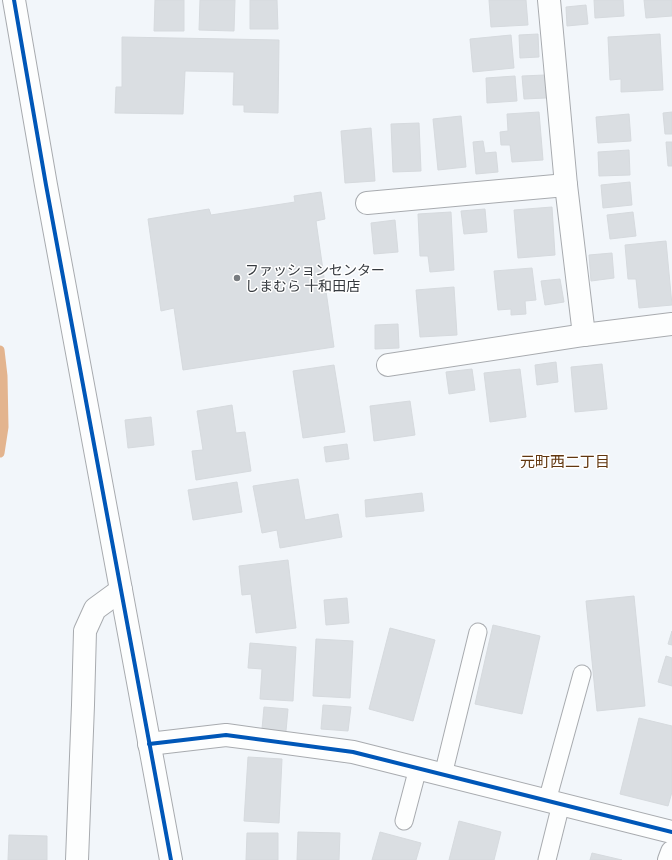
<svg xmlns="http://www.w3.org/2000/svg" width="672" height="860" font-family="'Source Serif 4','Noto Sans JP',serif">
<style>
.lines{fill:none;stroke-linecap:round;stroke-linejoin:round}
.stream{stroke:#e3b48e;stroke-width:9}
.building{fill:#dadee2;stroke:#d6dade}
.service-casing{stroke:#a8abaf;stroke-width:19}
.minor-casing{stroke:#a8abaf;stroke-width:24}
.tertiary-casing{stroke:#a8abaf;stroke-width:24}
.service{stroke:#fdfefe;stroke-width:17}
.minor{stroke:#fdfefe;stroke-width:22}
.tertiary{stroke:#fdfefe;stroke-width:22}
.cycleway-casing{stroke:#fff;stroke-width:6}
.cycleway{stroke:#0057b8;stroke-width:4}
.poi-dot{fill:#787c80;stroke:#fff;stroke-width:1.5}
.labels{text-anchor:middle;dominant-baseline:central;stroke-width:3;stroke-linejoin:round;paint-order:stroke}
.poi-label{font-size:14px;fill:#363a3f;stroke:#fff;text-anchor:start}
.neighbourhood-label{font-size:15px;fill:#61360e;stroke:#fff}
</style>
<rect width="100%" height="100%" fill="#f2f6fa"/>
<g class="lines">
<path class="stream" d="M0,350L3,376L4,427L0,453"/>
</g>
<g class="building">
<path d="M155,0H184V31H154Z"/>
<path d="M200,0H235L234,31L199,30Z"/>
<path d="M250,0H277L278,29H250Z"/>
<path d="M489,0H526L528,25L491,27Z"/>
<path d="M594,0H623L624,16L595,18Z"/>
<path d="M644,0H672V16L646,18Z"/>
<path d="M586,5L588,24L567,26L566,7Z"/>
<path d="M538,34L539,57L520,58L519,35Z"/>
<path d="M660,34L663,90L621,92V79L610,80L608,37Z"/>
<path d="M511,35L514,68L473,72L470,39Z"/>
<path d="M122,37L279,40L278,113L244,112V105H233L234,72L185,71L183,114L115,113L116,87H122Z"/>
<path d="M545,75L546,98L524,99L522,76Z"/>
<path d="M515,76L517,101L487,103L486,78Z"/>
<path d="M539,112L543,160L512,162L510,145H501L500,132L508,131L507,114Z"/>
<path d="M672,112V134H665L663,113Z"/>
<path d="M629,114L631,141L598,143L596,117Z"/>
<path d="M461,116L466,167L438,170L433,119Z"/>
<path d="M419,123L421,171L393,172L391,124Z"/>
<path d="M371,128L375,181L345,183L341,131Z"/>
<path d="M483,141L485,153L496,152L498,172L476,174L473,142Z"/>
<path d="M666,142H672V166H668Z"/>
<path d="M629,150L630,175L599,176L598,152Z"/>
<path d="M630,182L632,205L603,208L601,185Z"/>
<path d="M321,192L325,219L316,221L334,347L183,370L174,308L161,311L148,219L209,209L211,215L295,202L294,196Z"/>
<path d="M552,207L555,255L518,258L514,210Z"/>
<path d="M485,209L487,232L464,234L461,211Z"/>
<path d="M451,212L454,270L430,272L428,256H420L418,214Z"/>
<path d="M633,212L636,236L610,239L607,215Z"/>
<path d="M395,220L398,252L374,254L371,223Z"/>
<path d="M666,241L672,305L639,308L636,279H628L625,245Z"/>
<path d="M612,253L614,278L591,281L589,255Z"/>
<path d="M532,268L536,300L525,301L526,314L511,315V309L498,310L494,271Z"/>
<path d="M560,279L564,302L545,305L541,281Z"/>
<path d="M454,287L457,335L420,337L416,290Z"/>
<path d="M398,324L399,348L375,349V325Z"/>
<path d="M556,362L558,382L537,385L535,365Z"/>
<path d="M602,364L607,409L575,412L571,367Z"/>
<path d="M334,365L345,432L303,438L293,371Z"/>
<path d="M472,369L475,390L449,394L446,372Z"/>
<path d="M520,369L526,417L490,422L484,373Z"/>
<path d="M410,401L415,435L374,441L370,406Z"/>
<path d="M232,405L236,433L245,432L251,471L196,480L192,451L203,450L197,411Z"/>
<path d="M151,417L154,445L128,448L125,420Z"/>
<path d="M347,444L349,459L326,462L324,447Z"/>
<path d="M298,479L305,520L338,514L342,537L280,548L277,530L262,533L253,486Z"/>
<path d="M237,482L242,512L193,520L188,490Z"/>
<path d="M422,493L424,511L366,517L365,500Z"/>
<path d="M288,560L296,628L256,633L251,594L242,595L239,566Z"/>
<path d="M634,596L645,706L597,711L586,601Z"/>
<path d="M347,598L349,623L326,625L324,600Z"/>
<path d="M493,625L540,636L522,714L475,704Z"/>
<path d="M390,628L435,640L413,721L369,709Z"/>
<path d="M672,631V645L668,644Z"/>
<path d="M316,639L353,641L350,698L313,696Z"/>
<path d="M250,643L296,647L293,701L260,699L262,669L248,668Z"/>
<path d="M666,656L672,658V686L658,682Z"/>
<path d="M323,705L351,707L348,731L321,729Z"/>
<path d="M264,707L288,709L286,731L262,729Z"/>
<path d="M639,718L672,726V792L668,806L620,794Z"/>
<path d="M248,757L282,759L279,823L244,821Z"/>
<path d="M459,821L501,832L494,860H449Z"/>
<path d="M298,832L340,833L339,860H297Z"/>
<path d="M380,832L421,843L416,860H372Z"/>
<path d="M247,833H278V860H246Z"/>
<path d="M9,835L47,836V860H8Z"/>
<path d="M592,853L622,860H590Z"/>
</g>
<g class="lines">
<defs>
<g id="service">
<path d="M443,775L478,632"/>
<path d="M547,801L582,674"/>
<path d="M404,821L418,768"/>
<path d="M547,860L561,804"/>
</g>
<g id="minor">
<path d="M549,0L566,185L584,335"/>
<path d="M367,203L566,185"/>
<path d="M388,365L584,335L672,324"/>
<path d="M149,744L226,735L353,752L672,832"/>
<path d="M77,860L83,705L85,631L95,609L121,590"/>
<path d="M669,860L672,852"/>
</g>
<path id="tertiary" d="M14,0L46,185L171,860"/>
</defs>
<use href="#service" class="service-casing"/>
<use href="#minor" class="minor-casing"/>
<use href="#tertiary" class="tertiary-casing"/>
<use href="#service" class="service"/>
<use href="#minor" class="minor"/>
<use href="#tertiary" class="tertiary"/>
<defs>
<g id="cycleway">
<path d="M14,0L46,185L171,860"/>
<path d="M149,744L226,735L353,752L672,832"/>
</g>
</defs>
<use href="#cycleway" class="cycleway-casing"/>
<use href="#cycleway" class="cycleway"/>
</g>
<circle class="poi-dot" cx="237" cy="278" r="4"/>
<g class="labels">
<g class="poi-label">
<text x="245" y="270">ファッションセンター<tspan x="245" dy="16">しまむら 十和田店</tspan></text>
</g>
<g class="neighbourhood-label">
<text x="565" y="461">元町西二丁目</text>
</g>
</g>
</svg>
